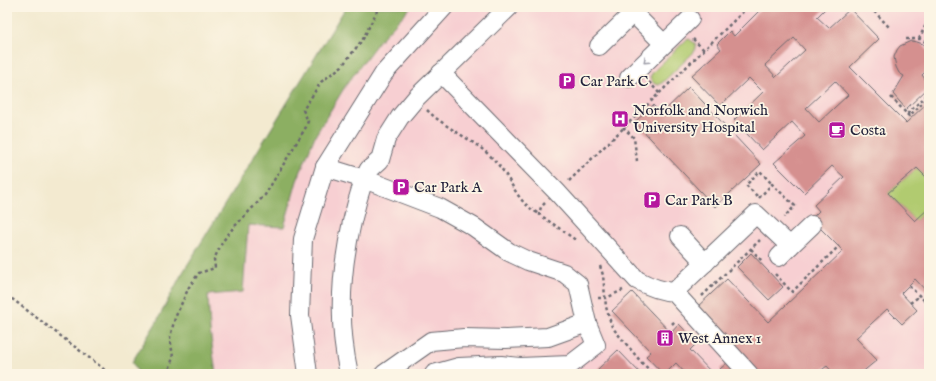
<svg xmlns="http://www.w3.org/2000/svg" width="936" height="381" font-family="'IM FELL English',serif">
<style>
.built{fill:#f7cfd2}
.green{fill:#b1cb70;stroke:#6a7656}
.forest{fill:#8caf62;stroke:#57684e}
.building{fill:#d5908f;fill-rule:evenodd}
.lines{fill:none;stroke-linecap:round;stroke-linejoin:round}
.minor-casing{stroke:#6b686f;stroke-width:20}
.path{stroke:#6b686f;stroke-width:2.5;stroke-dasharray:3 3;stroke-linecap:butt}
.minor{stroke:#fff;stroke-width:18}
.oneway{stroke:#9c9ca7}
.labels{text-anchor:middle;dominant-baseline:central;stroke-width:3.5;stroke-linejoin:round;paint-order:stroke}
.poi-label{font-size:15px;fill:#22223b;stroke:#fcf5e5;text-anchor:start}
</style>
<rect width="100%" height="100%" fill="#fcf5e5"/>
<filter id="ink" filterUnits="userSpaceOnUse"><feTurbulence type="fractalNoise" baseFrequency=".025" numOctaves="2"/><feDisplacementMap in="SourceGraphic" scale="8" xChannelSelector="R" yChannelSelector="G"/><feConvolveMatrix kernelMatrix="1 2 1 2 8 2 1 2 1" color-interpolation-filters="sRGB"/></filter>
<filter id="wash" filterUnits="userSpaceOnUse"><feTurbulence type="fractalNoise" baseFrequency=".012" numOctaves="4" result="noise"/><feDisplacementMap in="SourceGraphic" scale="16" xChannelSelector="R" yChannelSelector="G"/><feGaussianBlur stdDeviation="0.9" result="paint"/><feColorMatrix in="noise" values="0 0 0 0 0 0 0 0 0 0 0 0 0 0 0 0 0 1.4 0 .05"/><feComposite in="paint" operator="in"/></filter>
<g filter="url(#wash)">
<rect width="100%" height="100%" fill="#f3ead0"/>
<path class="built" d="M384,7H929V374H178L182,332Z"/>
<g class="green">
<path d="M689,39L696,44V48L694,52L663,82L659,85C653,84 652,82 650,77L653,72L685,41Z"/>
<path d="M917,168L929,180V208L915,221L888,193Z"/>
</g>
<path class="forest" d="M346,7H411L379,41L346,85L315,136L297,181L284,227L248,225L243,292L208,295L210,330L216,374H139L132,362L156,323L180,277Z"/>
<g id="blocks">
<g class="building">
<path d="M763,7H827L817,17L829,28L850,9L879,39L850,67L906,123L929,101V180L917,168L888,193L915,221L929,208V294L915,279L901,293L917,310L902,324L887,309L856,338L877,360L860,374H834L827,366L819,372L821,374H756L696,308L727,279L768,322L843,251L811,219L819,211L814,205L844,177L832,166L804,193L774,163L805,136L792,122L762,150L734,120L763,92L749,78L720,106L691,76L721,49L717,44L730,31L734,36ZM794,38L805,50L776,77L765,65ZM835,81L848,95L819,122L806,108Z"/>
<path d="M911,41L917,42L923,44L929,52V68L922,75L929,84V87L906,109L893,94L904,76L899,73L896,67L894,57L897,50L900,46Z"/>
<path d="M689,87L761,164L715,207L635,122L653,105L661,114Z"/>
<path d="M751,253L783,287L769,300L737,267Z"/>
<path d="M632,292L671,333L679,324L697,343L690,350L713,374H686L676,363L665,374H663L646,356L651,352L612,311Z"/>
<path d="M618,350L641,374H602L598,369Z"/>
<path d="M728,362L740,374H725L720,369Z"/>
</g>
</g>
</g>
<g filter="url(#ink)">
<use href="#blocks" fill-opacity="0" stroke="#6b686f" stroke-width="1"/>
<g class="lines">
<defs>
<g id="minor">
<path d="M627,7L664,44"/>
<path d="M599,46L633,13"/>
<path d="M441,73L557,192L637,280C650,287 660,291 674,292L756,214L790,246L779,257"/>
<path d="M629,78L690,19"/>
<path d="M325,167L364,179L369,169"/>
<path d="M369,170L380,160L386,139L400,117L416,98L509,7"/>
<path d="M680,236L705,263"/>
<path d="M790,246L812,225"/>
<path d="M674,292L749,374"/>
<path d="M308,374L300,315L303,239L325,167L384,73L444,7"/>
<path d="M349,374C334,308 343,243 364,179L440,208L474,227L509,252L528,261L564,273L578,284L587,323"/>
<path d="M384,374L431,341L464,338L506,339L548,337L587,323L596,345L570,365L520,367L501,365L459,367L434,374"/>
</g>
</defs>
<use href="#minor" class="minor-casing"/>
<g class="path">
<path d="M870,7L889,27"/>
<path d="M929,7L928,10L929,15"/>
<path d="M693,39L704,50"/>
<path d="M906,39H920L929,44"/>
<path d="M919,39L929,18"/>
<path d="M649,82L660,94"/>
<path d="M891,97L907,114L929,93"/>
<path d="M427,110C448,131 477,140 496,162C514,182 514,200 539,214"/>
<path d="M907,114L909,116L929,97"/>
<path d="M623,127L634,138L637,161"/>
<path d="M569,181L748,7"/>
<path d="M757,196L746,185L760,171L772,184"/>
<path d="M759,198L772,184L795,206L784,217"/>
<path d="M545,203L541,207L539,214L577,241"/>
<path d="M751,249L762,261"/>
<path d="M600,266L603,275L606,307L612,327L642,363L654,374"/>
<path d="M775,274L792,292L839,246"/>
<path d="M909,286L926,302L929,301"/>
<path d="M7,295L100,366L109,374"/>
<path d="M702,296L760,240"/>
<path d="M598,298H606L623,290"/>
<path d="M910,303L920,296"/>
<path d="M672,324L676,320"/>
<path d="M168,374L173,357L170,337L175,318L189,287L199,273L215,268L214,259L223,241L233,228L265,195L306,127L308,121L303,110L321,82L342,66L363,39L379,7"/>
</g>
<use href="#minor" class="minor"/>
</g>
<defs><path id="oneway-chevron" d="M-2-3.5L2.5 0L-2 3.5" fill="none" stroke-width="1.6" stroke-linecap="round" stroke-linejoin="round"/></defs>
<use class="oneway" href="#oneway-chevron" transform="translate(646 61) rotate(137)"/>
</g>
<defs>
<symbol id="parking-square" viewBox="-11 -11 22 22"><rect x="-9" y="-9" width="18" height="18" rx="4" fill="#b5179e" stroke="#fcf5e5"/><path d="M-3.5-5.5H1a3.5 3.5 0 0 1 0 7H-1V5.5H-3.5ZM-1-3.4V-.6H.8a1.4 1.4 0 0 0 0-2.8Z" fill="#fff"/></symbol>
<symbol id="hospital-square" viewBox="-11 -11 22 22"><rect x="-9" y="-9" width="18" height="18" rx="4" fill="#b5179e" stroke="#fcf5e5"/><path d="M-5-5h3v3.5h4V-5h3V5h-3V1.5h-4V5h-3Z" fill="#fff"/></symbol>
<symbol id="cafe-square" viewBox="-11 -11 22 22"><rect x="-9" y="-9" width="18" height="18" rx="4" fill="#b5179e" stroke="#fcf5e5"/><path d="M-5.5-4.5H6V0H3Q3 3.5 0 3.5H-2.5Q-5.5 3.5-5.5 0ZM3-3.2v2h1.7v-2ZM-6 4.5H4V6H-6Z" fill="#fff"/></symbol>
<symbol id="building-square" viewBox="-11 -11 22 22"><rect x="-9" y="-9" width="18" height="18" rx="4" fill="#b5179e" stroke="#fcf5e5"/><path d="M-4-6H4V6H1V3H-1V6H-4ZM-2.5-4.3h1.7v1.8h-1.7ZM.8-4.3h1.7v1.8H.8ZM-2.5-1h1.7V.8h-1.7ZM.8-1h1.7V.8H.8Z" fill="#fff"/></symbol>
</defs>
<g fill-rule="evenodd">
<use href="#parking-square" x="557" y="71" width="20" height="20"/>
<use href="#hospital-square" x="610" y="109" width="20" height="20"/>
<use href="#cafe-square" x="827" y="120" width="20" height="20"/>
<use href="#parking-square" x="391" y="177" width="20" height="20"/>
<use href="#parking-square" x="642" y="190" width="20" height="20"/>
<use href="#building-square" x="655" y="328" width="20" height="20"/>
</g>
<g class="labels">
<g class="poi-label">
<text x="580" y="81">Car Park C</text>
<text x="633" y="110">Norfolk and Norwich<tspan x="633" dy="17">University Hospital</tspan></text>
<text x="850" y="130">Costa</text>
<text x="414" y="187">Car Park A</text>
<text x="665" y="200">Car Park B</text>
<text x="678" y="338">West Annex 1</text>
</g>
</g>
<rect width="936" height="381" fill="none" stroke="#fcf5e5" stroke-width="24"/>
</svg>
